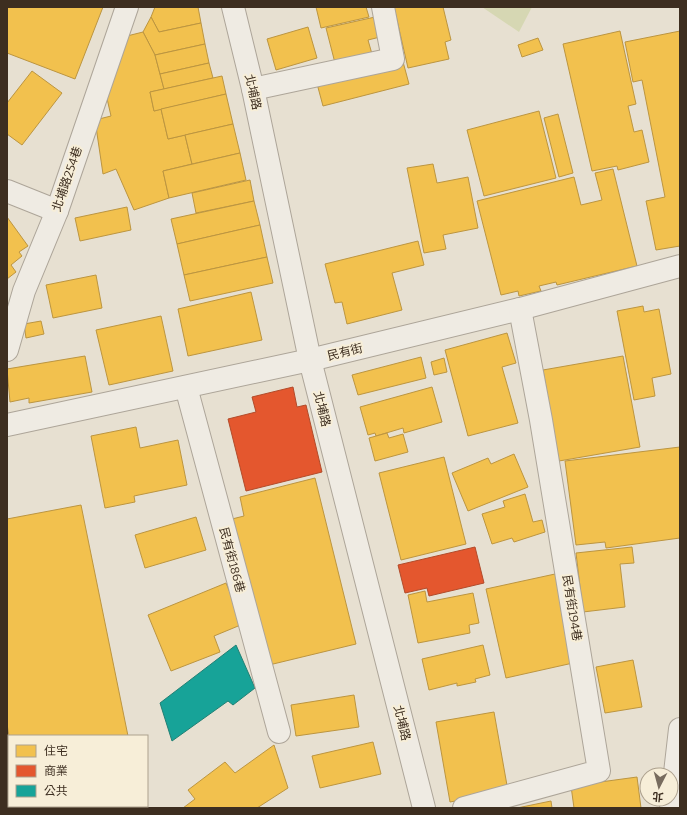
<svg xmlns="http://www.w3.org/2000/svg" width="687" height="815" font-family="Bitter,'Noto Sans TC',serif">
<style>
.green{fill:#d6d7b3}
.homes{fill:#f2c14e;stroke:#bc9540}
.shops{fill:#e4572e;stroke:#b24b2a}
.public{fill:#17a398;stroke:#228074}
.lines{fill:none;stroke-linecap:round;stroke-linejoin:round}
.minor-casing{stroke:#ada599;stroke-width:24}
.minor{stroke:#efebe3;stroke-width:22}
.labels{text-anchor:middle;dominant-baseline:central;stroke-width:4;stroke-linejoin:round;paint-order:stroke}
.street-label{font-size:12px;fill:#3d2e20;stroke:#f7eed8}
</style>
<rect width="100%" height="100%" fill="#e7e0d1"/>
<path class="green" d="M482,7H532L519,32Z"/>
<g class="homes">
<path d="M7,7H103L75,79L7,53Z"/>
<path d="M155,7H198L201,23L159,32L151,17Z"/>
<path d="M316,7H366L369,17L321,28Z"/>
<path d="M394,7H443L451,40L445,42L449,59L408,68Z"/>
<path d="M151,17L159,32L201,23L205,44L155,55L143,32Z"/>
<path d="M375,17L380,37L368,40L372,54L335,63L326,28Z"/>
<path d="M308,27L317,58L276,70L267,39Z"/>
<path d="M620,31L636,104L628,106L634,132L642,130L649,162L618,170L617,166L592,171L563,44Z"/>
<path d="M680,31V246L656,250L646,201L665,197L642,80L633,82L625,42Z"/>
<path d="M143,32L155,55L164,89L150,92L154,111L161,109L168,139L185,135L192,164L163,171L169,198L134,210L116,169L103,174L95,120L111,116L106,94L127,36Z"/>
<path d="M538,38L543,50L522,57L518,45Z"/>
<path d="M205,44L209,63L160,74L155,55Z"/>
<path d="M402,58L409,84L323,106L316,80Z"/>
<path d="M209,63L213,78L164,89L160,74Z"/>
<path d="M32,71L62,93L22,145L7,134V103Z"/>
<path d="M222,76L226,94L154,111L150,92Z"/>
<path d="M226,94L233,124L168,139L161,109Z"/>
<path d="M539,111L556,178L484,196L467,130Z"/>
<path d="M558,114L573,173L559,177L544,118Z"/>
<path d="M233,124L240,153L192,164L185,135Z"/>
<path d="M240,153L246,180L169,198L163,171Z"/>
<path d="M433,164L437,183L468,177L478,228L443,235L446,249L424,253L407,168Z"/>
<path d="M613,169L637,266L557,285L556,282L539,286L541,291L519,296L518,291L501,295L477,201L574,177L581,205L602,200L595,173Z"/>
<path d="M250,180L254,201L196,213L192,193Z"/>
<path d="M254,201L260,225L177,244L171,219Z"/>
<path d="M127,207L131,230L80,241L75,218Z"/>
<path d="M7,217L28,246L19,252L22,256L11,265L16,272L7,279Z"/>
<path d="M260,225L267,257L184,275L177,244Z"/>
<path d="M418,241L424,265L392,273L402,310L347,324L342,302L335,303L325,264Z"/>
<path d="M267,257L273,283L190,301L184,275Z"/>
<path d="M96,275L102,308L53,318L46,285Z"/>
<path d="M251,292L262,340L188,356L178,309Z"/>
<path d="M643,306L644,312L659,309L671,374L652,378L655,396L634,400L617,311Z"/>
<path d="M161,316L173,371L109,385L96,330Z"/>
<path d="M41,321L44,334L26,338L24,324Z"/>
<path d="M507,333L516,363L502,367L518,423L468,436L445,350Z"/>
<path d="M85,356L92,392L29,403V398L10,402L7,369Z"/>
<path d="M623,356L640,447L559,461L543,370Z"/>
<path d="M421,357L426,378L358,395L352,375Z"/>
<path d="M444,358L447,372L434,375L431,362Z"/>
<path d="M432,387L442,422L404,433L403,428L376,436L375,433L368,435L360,407Z"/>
<path d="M136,427L140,448L178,440L187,485L134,496L135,502L105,508L91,436Z"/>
<path d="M387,433L389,438L403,434L408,452L375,461L369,438Z"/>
<path d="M680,447V538L606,548L605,542L576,545L565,461Z"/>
<path d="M514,454L528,487L468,511L452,473L488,458L491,464Z"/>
<path d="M444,457L466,544L401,560L379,473Z"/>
<path d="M315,478L356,644L269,665L232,519L244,516L240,497Z"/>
<path d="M525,494L533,522L542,520L545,532L514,542L512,538L492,544L482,514L505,507L503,501Z"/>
<path d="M81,505L128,736H9L7,724V519Z"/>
<path d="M196,517L206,550L145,568L135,535Z"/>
<path d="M632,547L634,563L620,564L625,607L583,612L576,553Z"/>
<path d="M555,574L564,610H561L573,663L506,678L486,589Z"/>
<path d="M226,583L243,624L214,636L220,652L171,671L148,615Z"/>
<path d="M425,591L427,602L473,593L479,623L469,625L470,633L418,643L408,595Z"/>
<path d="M483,645L490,675L475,679L476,682L457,686V683L429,690L422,659Z"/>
<path d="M633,660L642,707L605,713L596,667Z"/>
<path d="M354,695L359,727L296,736L291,705Z"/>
<path d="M494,712L508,791L450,802L436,722Z"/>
<path d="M373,742L381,774L320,788L312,756Z"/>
<path d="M274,745L288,788L257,808H183L195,799L188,790L225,762L235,773Z"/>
<path d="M637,777L641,808H574L571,786Z"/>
<path d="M551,801L552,808H517Z"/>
<path d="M18,806H138V808H19Z"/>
</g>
<g class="shops">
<path d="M293,387L297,407L306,405L322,472L246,491L228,419L256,412L252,397Z"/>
<path d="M475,547L484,583L429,596L427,588L405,593L398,565Z"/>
</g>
<path class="public" d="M236,645L255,688L233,705L228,701L172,741L160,703Z"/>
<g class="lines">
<defs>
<g id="minor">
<path d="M233,7L253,89L310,360L424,808"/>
<path d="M253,89L393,59L383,7"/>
<path d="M7,191L57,211"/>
<path d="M7,350L24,291L57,211L127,7"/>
<path d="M186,387L279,732"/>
<path d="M7,425L310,360L520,309L680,266"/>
<path d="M464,808L599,771L541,420L520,309"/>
<path d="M671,808L680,729"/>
</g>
</defs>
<use href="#minor" class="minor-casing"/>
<use href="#minor" class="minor"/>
</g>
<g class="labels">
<g class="street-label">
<text transform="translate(253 92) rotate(77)">北埔路</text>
<text transform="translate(67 179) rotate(-71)">北埔路254巷</text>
<text transform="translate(345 352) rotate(-14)">民有街</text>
<text transform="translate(322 409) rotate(76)">北埔路</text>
<text transform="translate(232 560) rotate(75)">民有街186巷</text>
<text transform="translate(572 608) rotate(81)">民有街194巷</text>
<text transform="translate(402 723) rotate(76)">北埔路</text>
</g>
</g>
<rect width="687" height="815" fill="none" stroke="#3d2e20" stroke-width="16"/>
<rect x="8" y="735" width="140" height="72" fill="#f7eed8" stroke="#ada18e"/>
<rect x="16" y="745" width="20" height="12" fill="#f2c14e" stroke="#ada18e"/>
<text x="44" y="755" font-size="12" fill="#3d2e20">住宅</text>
<rect x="16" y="765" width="20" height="12" fill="#e4572e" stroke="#ada18e"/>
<text x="44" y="775" font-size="12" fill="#3d2e20">商業</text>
<rect x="16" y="785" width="20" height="12" fill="#17a398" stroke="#ada18e"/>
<text x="44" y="795" font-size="12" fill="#3d2e20">公共</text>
<g transform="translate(659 787) rotate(186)"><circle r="19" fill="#f7eed8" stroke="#ada18e"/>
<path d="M0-3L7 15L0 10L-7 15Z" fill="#786c5e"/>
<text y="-6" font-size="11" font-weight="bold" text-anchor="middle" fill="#3d2e20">北</text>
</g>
</svg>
